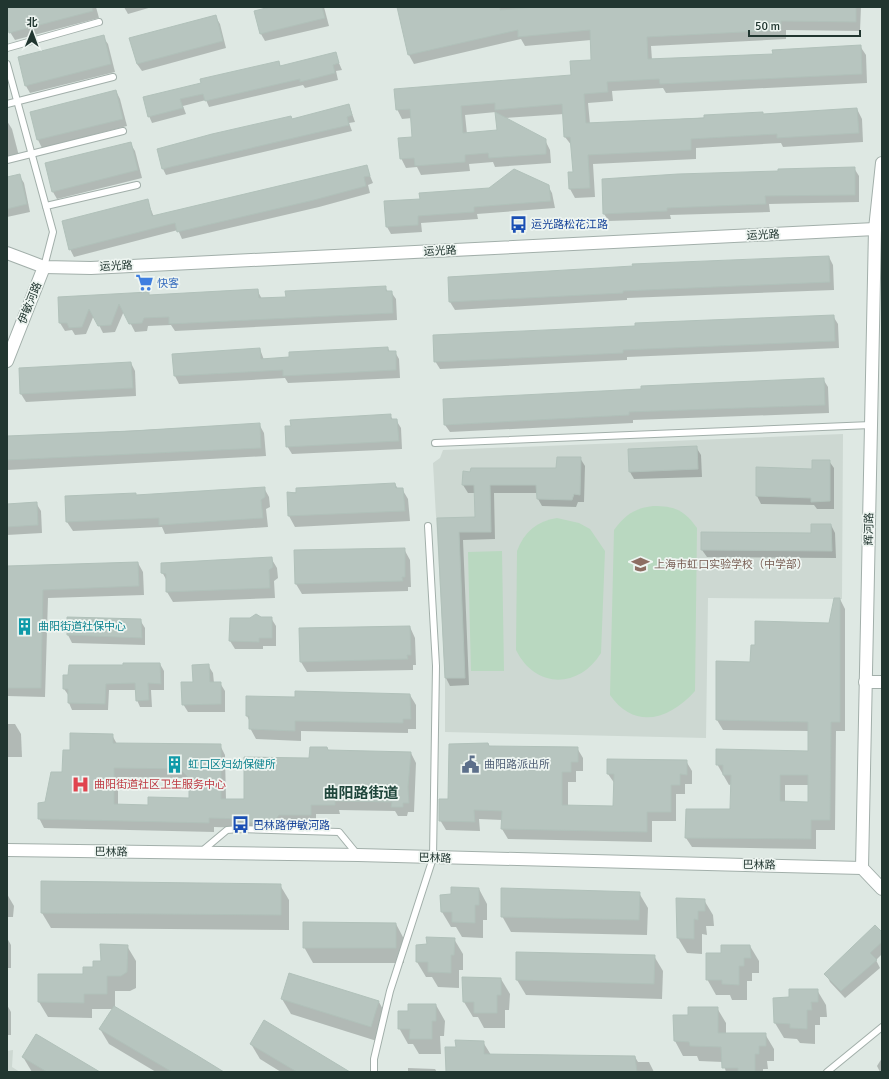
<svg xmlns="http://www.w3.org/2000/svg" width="889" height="1079" font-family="Signika,'Noto Sans SC',sans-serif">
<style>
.built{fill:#cdd8d2}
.green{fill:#b9d8c0}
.shadow{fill:#0003;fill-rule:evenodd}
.building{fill:#b7c5bf;stroke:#b1c1ba;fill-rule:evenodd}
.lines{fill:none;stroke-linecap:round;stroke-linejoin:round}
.service-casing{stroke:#a2afaa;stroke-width:8}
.minor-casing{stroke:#a2afaa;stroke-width:14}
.tertiary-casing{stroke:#a2afaa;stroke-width:14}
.service{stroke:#fff;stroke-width:6}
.minor{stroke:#fff;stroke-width:12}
.tertiary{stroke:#fff;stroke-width:12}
.labels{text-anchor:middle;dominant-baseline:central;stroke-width:3.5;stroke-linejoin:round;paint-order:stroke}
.transit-label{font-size:11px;fill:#164399;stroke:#eef5f1;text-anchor:start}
.street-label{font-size:11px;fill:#213630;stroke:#eef5f1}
.shop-label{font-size:11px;fill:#366cbe;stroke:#eef5f1;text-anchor:start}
.education-label{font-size:11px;fill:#785e54;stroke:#eef5f1;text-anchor:start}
.culture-label{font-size:11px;fill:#0d838f;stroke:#eef5f1;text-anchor:start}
.service-label{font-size:11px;fill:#4e5e75;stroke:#eef5f1;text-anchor:start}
.health-label{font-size:11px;fill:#be3a42;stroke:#eef5f1;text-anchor:start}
.district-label{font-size:15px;font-weight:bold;fill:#1f463b;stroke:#eef5f1}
</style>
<rect width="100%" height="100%" fill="#dee8e3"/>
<g class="built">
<path d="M843,434L842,599L708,598L706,738L445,732V678L433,463L440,458L443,450Z"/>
<path d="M13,1050L12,1067L20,1072H7V1051Z"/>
</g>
<g class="green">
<path d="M653,506C675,506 684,510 697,528L695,691C670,719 635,731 610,695L614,530C625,515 635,508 653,506Z"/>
<path d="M557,518L579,523L590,529L605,551L601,653C579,689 535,689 516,650L517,551C524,532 537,521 557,518Z"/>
<path d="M502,551L504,671H471L468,552Z"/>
</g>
<g class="shadow">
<path d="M7,7H96L99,18L15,40L10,32L7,20Z"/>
<path d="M124,7H152L128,14Z"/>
<path d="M274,7H324L329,26L265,41L261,34Z"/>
<path d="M398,7H861L860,31L786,30V39L651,46L652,60L774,55L860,46L866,55L867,83L666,93L663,88L612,91L613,101L588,103L590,124L857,109L862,119L863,142L783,147L781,143L696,148V159L593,164L595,197L575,198L570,189L574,173L572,146L565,137L564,114L505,118L545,140L550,150L551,163L495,167L493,162L469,164L470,171L421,175L417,167L406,168L401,158L413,138L412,118L402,119L397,109L572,76L592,61L591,40L525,46L521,39L414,64L409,55ZM496,112L498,131L467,134L465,115Z"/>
<path d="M215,16L220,24L226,48L142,71L137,64Z"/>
<path d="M103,37L108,44L115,72L30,93L26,86Z"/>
<path d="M335,54L342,70L336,71L338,80L305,88L303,85L209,107L206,100L183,106L186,114L152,123L149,116L202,83L278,62L281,67Z"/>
<path d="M116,91L120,99L127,126L42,148L38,140L31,113Z"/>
<path d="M349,105L355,122L349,123L352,131L166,175L163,169L292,120Z"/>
<path d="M7,121L12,129L19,156L7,159Z"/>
<path d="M130,143L135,151L142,178L57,199L53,192Z"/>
<path d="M366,166L373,183L368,185L370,193L319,207L182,239L178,230L74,257L70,249L147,200L154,217Z"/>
<path d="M854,168L859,176V202L769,204L770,212L670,215L671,219L609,221L604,214Z"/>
<path d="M19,175L24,183L30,212L7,217V178Z"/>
<path d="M548,186L552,193L555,208L477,214L478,219L421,223L422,232L391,234L387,227L421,200Z"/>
<path d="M829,257L833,265L834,290L627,298V300L455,310L450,302L449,277Z"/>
<path d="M385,287L388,292H391L396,299L397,320L175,331L171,325L148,326L147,331L135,332L124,311L115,332L103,333L94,315L86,334L75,335L72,330L65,331L60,323L59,298L148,293L150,296L257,290L262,299L287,298Z"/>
<path d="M833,316L838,324L839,348L627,357V360L440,369L435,361L636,327Z"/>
<path d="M388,348L390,352H395L399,359L400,378L288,383L285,378L179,384L175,376L174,354L260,349L264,360Z"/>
<path d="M131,363L135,371L136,396L26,402L21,394Z"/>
<path d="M823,379L828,387L829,413L633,420V423L450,432L445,425Z"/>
<path d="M390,415L393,420H396L401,428L402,449L292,454L287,446Z"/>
<path d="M259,424L264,433L266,456L7,470V437Z"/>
<path d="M696,447L701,455L702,477L634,479L630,472Z"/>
<path d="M580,458L585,466L584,502H578L576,507L542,506L538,499V493H494L495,539L463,540L469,685L450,686L446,678L438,519L476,518L475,493H468L463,485L557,469Z"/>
<path d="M829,461L834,468V509H817L814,505L761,504L757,496Z"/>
<path d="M395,484L398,489H402L408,499L410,521L295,527L289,516L288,493Z"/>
<path d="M264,488L269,497L270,507L266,509L268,527L165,534L162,527L73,531L67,522L135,494L136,496Z"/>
<path d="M36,503L41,511L42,533L7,535V505Z"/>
<path d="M831,525L835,533L836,558L707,557L702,550L812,534Z"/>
<path d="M404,549L410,560L411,587H408V591L302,594L296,584L295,551Z"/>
<path d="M271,558L277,568L278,578L274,581L275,598L173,602L167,592V581L162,572Z"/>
<path d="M138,563L143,572L144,595L48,598L45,697L7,696V567Z"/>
<path d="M840,599L845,609V731H836L835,830H816V849L692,847L686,838L731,810L732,784L729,785L717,764L809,752V731L723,730L717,720L751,663L830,624ZM785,785H809V803L785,802Z"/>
<path d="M68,618L140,620L145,628V645L72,643L68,635Z"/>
<path d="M231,618H271L276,626V646H263V649H235L230,641Z"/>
<path d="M410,627L415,638L416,665H413V670L307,672L301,662Z"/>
<path d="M160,664L164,671V690H151L152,707H140L137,700L136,690H109L108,710H72L69,703V696L64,689Z"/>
<path d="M208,665L213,673L214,683H220L225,691V712H188L183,704L194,683Z"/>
<path d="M410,695L416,705V729H408V733L301,731V741L256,739L250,728V722L247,716L296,698Z"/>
<path d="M7,724H15L21,734L22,757H7Z"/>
<path d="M112,735L117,744L220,745L225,755L226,800H245L310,759L328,751L411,753L416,763L414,812H408L407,816H398L395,811L339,810L340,814H316V824H285L279,832L247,828L214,827V832L44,828L39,818L63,772L71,751ZM118,777L186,778L190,782V799L149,806L118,805Z"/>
<path d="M489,747L577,748L583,758V771H576V782H568V806L614,807L615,784L608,774L686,761L692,771V784H685V794H676V821H652V842L508,839L502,829V820L479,819L480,831L446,830L440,820L449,800Z"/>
<path d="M280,885L289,900V930L51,928L42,913Z"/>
<path d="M479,889L487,904V920H483V938L462,937L456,927H451L442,912L441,896L452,895Z"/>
<path d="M639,893L648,908L647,935L511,932L502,916Z"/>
<path d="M7,894L14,906L13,917H8L7,938L11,945V968H7Z"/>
<path d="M704,900L713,915L714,926H706L707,935L702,934V954L687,953L678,938Z"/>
<path d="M396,924L404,939V963H313L304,947Z"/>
<path d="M882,934V954L876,960L880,968L845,998L830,982L826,974Z"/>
<path d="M454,939L463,954V970H459V988L438,987L432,977H426L417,962V946L428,945Z"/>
<path d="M127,946L136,961V988L130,991H115V1008L223,1072H156L109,1044L100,1029L113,1009H92V1018L48,1017L39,1002V975H84Z"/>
<path d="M750,946L759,961V973H752V981H747V1000H732L730,995H716L707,979L722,954Z"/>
<path d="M654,956L663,971L662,999L526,995L517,980Z"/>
<path d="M501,979L510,994L509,1010H505V1028H484L478,1017H473L464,1002Z"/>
<path d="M817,990L826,1005L827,1017H820V1025H815V1044L800,1043L797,1039L784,1038L775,1023L774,998H790Z"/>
<path d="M282,999L379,1002L387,1017L380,1042L291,1014Z"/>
<path d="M7,1005L11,1012V1035H7Z"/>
<path d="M436,1005L445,1021L444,1036H440L441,1054H419L413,1044H408L399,1028L409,1012Z"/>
<path d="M717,1008L726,1023V1034H765L774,1049V1061H767L768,1069H763V1072H726L723,1062L699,1061L697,1056H683L675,1041L689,1016Z"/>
<path d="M483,1042L491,1055L635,1057L638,1062H649L654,1072H447L457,1048Z"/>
<path d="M251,1044L347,1072H281L260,1059Z"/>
<path d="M23,1057L98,1072H32Z"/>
<path d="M882,1058V1072H880L877,1066Z"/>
<path d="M408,1068L435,1069L437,1072H408Z"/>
</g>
<g class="building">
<path d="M7,7H92L93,11L9,33L7,24Z"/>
<path d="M270,7H322L325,18L260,34L254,11Z"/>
<path d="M397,7H500V10L537,7H856V22L781,21V30L647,37L648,59L773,54L772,50L861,45L862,74L660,84L659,79L607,82L608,92L584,94L586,123L704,118V115L763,112V114L857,108L859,133L777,138V134L691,139V150L588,155L590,188L569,189L568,172H573L570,137H564L562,104L495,110V103L461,106L463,133L497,130L495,112L546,139V154L489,158L488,153L465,155V162L415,166L414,158L400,159L398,138L412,137L410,109L396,110L394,89L571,75L570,61L591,60L590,30L518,37V30L408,55Z"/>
<path d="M216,15L223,41L137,64L129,38Z"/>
<path d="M104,35L111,64L25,86L18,57Z"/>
<path d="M336,52L339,63L333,65L335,73L300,82V79L205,101L203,94L180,99L183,108L148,117L143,97L201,83L200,79L279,61L280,66Z"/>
<path d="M116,90L123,119L37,140L30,112Z"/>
<path d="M349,104L352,115L347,117L349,125L162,169L157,149L212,134L291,116L292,119Z"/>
<path d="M131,142L138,170L52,192L45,163Z"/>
<path d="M367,165L370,176L364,177L366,186L314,200L177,232L175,223L69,250L62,221L148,199L152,216Z"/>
<path d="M855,167V195L765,196L766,204L667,208V211L603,214L602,179L678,174L778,171V169Z"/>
<path d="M514,169L549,185L551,201L474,207V212L418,216V225L386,227L384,201L420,199L419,193L489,188Z"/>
<path d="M20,174L27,204L7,209V177Z"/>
<path d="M829,256L830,282L623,291V293L449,302L448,277L633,266L632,264Z"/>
<path d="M386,286V291H392L393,313L169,324V317L144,318L142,323L129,324L119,304L111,325L98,326L89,309L82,327L69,328L67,323H59L58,297L149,292V295L258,289L259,298L286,297L285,291Z"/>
<path d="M834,315L835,341L623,350V353L434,362L433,335L635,326V323Z"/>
<path d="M388,347V351H396V370L283,376V370L174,376L172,354L260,348L261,359L289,357V352Z"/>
<path d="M131,362L133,388L20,394L19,368Z"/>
<path d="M824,378L825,405L629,412V415L444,425L443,399L641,389V386Z"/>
<path d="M391,414V419H397L399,441L286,447L285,426H291L290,420Z"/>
<path d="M260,423L261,448L7,460V436L132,431Z"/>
<path d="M697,446L698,469L629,472L628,449Z"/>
<path d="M557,457H581L580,495L574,494L572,500L537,499L536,485H490L491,532H459L465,678H445L437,518L475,517L474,485H462L463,471L470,472L471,468H556Z"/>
<path d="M812,460H830V501L811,502V498L756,496V467L812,469Z"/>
<path d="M395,483L396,488H403L405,511L288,516L287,492L296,493V488Z"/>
<path d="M265,487V497L261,500L263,518L159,525V518L66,522L65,496L136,493V495Z"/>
<path d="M37,502L38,525L7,527V504Z"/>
<path d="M811,524H831L832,551L701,550V532L811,533Z"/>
<path d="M405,548V577H402L403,581L295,584L294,550Z"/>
<path d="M272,557L273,567L269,570L270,588L166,592V574L161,573V563Z"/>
<path d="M138,562L139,586L43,590L41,688H7V566Z"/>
<path d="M834,598H840V722H831L830,820H811V839L685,838L686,809H730L731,775H723V765H716V749L808,751V722L716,720V661L750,662L751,645H755V621L829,623ZM780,775H808V802L780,801Z"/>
<path d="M256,614L261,617H272V638H259V642L229,641L230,618H250Z"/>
<path d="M67,617L141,619L142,638L67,635Z"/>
<path d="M410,626L411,655H407L408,659L300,662L299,628Z"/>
<path d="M123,663H160L161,684L148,683L149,700L136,701L135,683L106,684L105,704L68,703V689H63V675H68L69,665H123Z"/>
<path d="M209,664L210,682H221V704L182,705L181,682H193L192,665Z"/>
<path d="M295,691L410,694L411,719H403V723L295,721V731L249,729V716H246V696L295,697Z"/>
<path d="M70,733L113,734V743L221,744V799H244V757L309,758L310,747H327L328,750L411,752L408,787L409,803H403V807H391L392,802L335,801V805H311V815H279L273,823L242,822V819L209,818V823L38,819V803L45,802L51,772H62L63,750H70ZM114,768L180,769L189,778V798L148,797V805L114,804Z"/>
<path d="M488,743L489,746L578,747V762H571V772H562V805L613,806L614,774H607V759L687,760V775L680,774V785H671V812H647V832L501,829L502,811L474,810L475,822L439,821V799H448L449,744Z"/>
<path d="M41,881L281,884V915L41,913Z"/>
<path d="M451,887L479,888V905H475V923L452,922V912H441L440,895L451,894Z"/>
<path d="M501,888L640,892L639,920L501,917Z"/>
<path d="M676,898L705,899V911H698V920L694,919V939L677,938Z"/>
<path d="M303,922L396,923V948H303Z"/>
<path d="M875,925L882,932V942L870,953L877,960L841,991L824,974Z"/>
<path d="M426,937L455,938L454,955H451V973L428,972V962H416V945L427,944Z"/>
<path d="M100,944L128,945L127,972L121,976H107V994H84V1003L38,1002V974H83V967H93V961H101Z"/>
<path d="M721,945H750L751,958H744V966H739V985L722,984V980H706V953H721Z"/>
<path d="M516,952L655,955L654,984L516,980Z"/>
<path d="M289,973L379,1001L371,1027L281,999Z"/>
<path d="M462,977L501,978V995H497V1013H474V1002H463Z"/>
<path d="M789,989H818V1002H811L812,1010H807V1029L790,1028V1024L774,1023L773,998L789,997Z"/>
<path d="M408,1004H436V1021H432V1039H409L410,1029H398V1011H408Z"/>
<path d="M114,1006L198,1056L224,1072H172L99,1029Z"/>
<path d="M688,1007H718V1033H766V1046H759V1054H755V1072H738V1068H722L721,1047L690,1046L689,1042L674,1041L673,1015H688Z"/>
<path d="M264,1020L350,1072H297L250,1044Z"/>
<path d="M36,1034L100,1072H47L22,1057Z"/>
<path d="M455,1040L484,1041V1054L635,1056L637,1072H446L445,1047H456Z"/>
</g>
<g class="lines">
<defs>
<g id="service">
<path d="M7,48L99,22"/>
<path d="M7,64L53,232L44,267"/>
<path d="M7,104L113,77"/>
<path d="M7,160L123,131"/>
<path d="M46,206L137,185"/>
<path d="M435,443L871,425"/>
<path d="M202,851L227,830L239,829L339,832L357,854"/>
<path d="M374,1072V1059L390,991L433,858L436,666L428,526"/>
<path d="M827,1072L882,1027"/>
</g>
<g id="minor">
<path d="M865,682H882"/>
<path d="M7,850L358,855L862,868"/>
</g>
<g id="tertiary">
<path d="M882,163L875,229L862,868L882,889"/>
<path d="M7,253L44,267L91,268L875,229"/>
<path d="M7,361L44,267"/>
</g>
</defs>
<use href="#service" class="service-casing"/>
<use href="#minor" class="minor-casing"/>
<use href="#tertiary" class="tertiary-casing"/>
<use href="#service" class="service"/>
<use href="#minor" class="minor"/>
<use href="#tertiary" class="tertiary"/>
</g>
<defs>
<symbol id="bus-bare" viewBox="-9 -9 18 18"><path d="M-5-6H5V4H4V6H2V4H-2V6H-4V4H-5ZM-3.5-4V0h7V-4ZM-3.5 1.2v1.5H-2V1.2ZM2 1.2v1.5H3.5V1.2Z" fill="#1a4fb4" stroke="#eef5f1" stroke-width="2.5" paint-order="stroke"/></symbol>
<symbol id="supermarket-bare" viewBox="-9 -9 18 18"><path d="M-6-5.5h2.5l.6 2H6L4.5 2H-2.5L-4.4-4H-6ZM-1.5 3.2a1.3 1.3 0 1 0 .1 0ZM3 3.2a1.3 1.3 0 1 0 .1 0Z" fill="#3f7fe0" stroke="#eef5f1" stroke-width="2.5" paint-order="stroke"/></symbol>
<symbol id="school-bare" viewBox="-9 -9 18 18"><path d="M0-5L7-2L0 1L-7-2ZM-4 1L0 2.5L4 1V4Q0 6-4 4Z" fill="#8d6e63" stroke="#eef5f1" stroke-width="2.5" paint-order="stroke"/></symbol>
<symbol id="building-bare" viewBox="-9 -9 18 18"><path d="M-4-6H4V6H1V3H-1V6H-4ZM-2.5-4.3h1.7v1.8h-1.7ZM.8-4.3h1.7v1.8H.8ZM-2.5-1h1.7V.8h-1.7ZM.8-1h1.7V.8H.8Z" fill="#0f9aa8" stroke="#eef5f1" stroke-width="2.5" paint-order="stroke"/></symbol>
<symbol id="civic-bare" viewBox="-9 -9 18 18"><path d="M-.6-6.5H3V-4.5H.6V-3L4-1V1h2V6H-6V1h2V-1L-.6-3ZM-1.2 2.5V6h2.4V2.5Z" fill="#5c6f8a" stroke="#eef5f1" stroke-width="2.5" paint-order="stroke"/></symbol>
<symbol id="hospital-bare" viewBox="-9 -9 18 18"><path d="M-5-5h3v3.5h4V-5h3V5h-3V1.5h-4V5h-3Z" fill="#e0444e" stroke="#eef5f1" stroke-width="2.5" paint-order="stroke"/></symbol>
</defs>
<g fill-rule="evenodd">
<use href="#bus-bare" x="506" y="212" width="25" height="25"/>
<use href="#supermarket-bare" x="132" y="270" width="25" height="25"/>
<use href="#school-bare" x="628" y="552" width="25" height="25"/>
<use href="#building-bare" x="12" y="614" width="25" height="25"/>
<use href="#building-bare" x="162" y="752" width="25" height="25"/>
<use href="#civic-bare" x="458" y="752" width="25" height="25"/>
<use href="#hospital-bare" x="68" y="772" width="25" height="25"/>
<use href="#bus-bare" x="228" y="812" width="25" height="25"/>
</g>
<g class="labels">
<g class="transit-label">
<text x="531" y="224">运光路松花江路</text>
<text x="253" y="825">巴林路伊敏河路</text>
</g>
<g class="street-label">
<text transform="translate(763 235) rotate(-3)">运光路</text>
<text transform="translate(440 251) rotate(-3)">运光路</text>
<text transform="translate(116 266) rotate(-3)">运光路</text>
<text transform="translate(30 303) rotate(-68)">伊敏河路</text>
<text transform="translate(869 529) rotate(-89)">辉河路</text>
<text transform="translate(111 852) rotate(1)">巴林路</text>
<text transform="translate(435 858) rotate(2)">巴林路</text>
<text transform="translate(759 865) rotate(1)">巴林路</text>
</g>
<g class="shop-label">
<text x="157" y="283">快客</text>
</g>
<g class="education-label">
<text x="654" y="564">上海市虹口实验学校（中学部）</text>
</g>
<g class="culture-label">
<text x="38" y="626">曲阳街道社保中心</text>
<text x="188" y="764">虹口区妇幼保健所</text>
</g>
<g class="service-label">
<text x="484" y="764">曲阳路派出所</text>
</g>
<g class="health-label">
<text x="94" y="784">曲阳街道社区卫生服务中心</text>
</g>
<g class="district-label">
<text x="361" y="793">曲阳路街道</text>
</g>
</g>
<rect width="889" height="1079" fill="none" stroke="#213630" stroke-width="16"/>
<g transform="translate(32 32) rotate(1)" stroke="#eef5f1" stroke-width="3" paint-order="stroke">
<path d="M0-3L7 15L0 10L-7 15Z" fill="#213630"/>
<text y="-6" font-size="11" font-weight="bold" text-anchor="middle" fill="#213630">北</text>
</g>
<path d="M749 30v6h111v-6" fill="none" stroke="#213630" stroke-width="2"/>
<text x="755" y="30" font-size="12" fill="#213630" stroke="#eef5f1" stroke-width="3" paint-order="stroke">50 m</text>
</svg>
